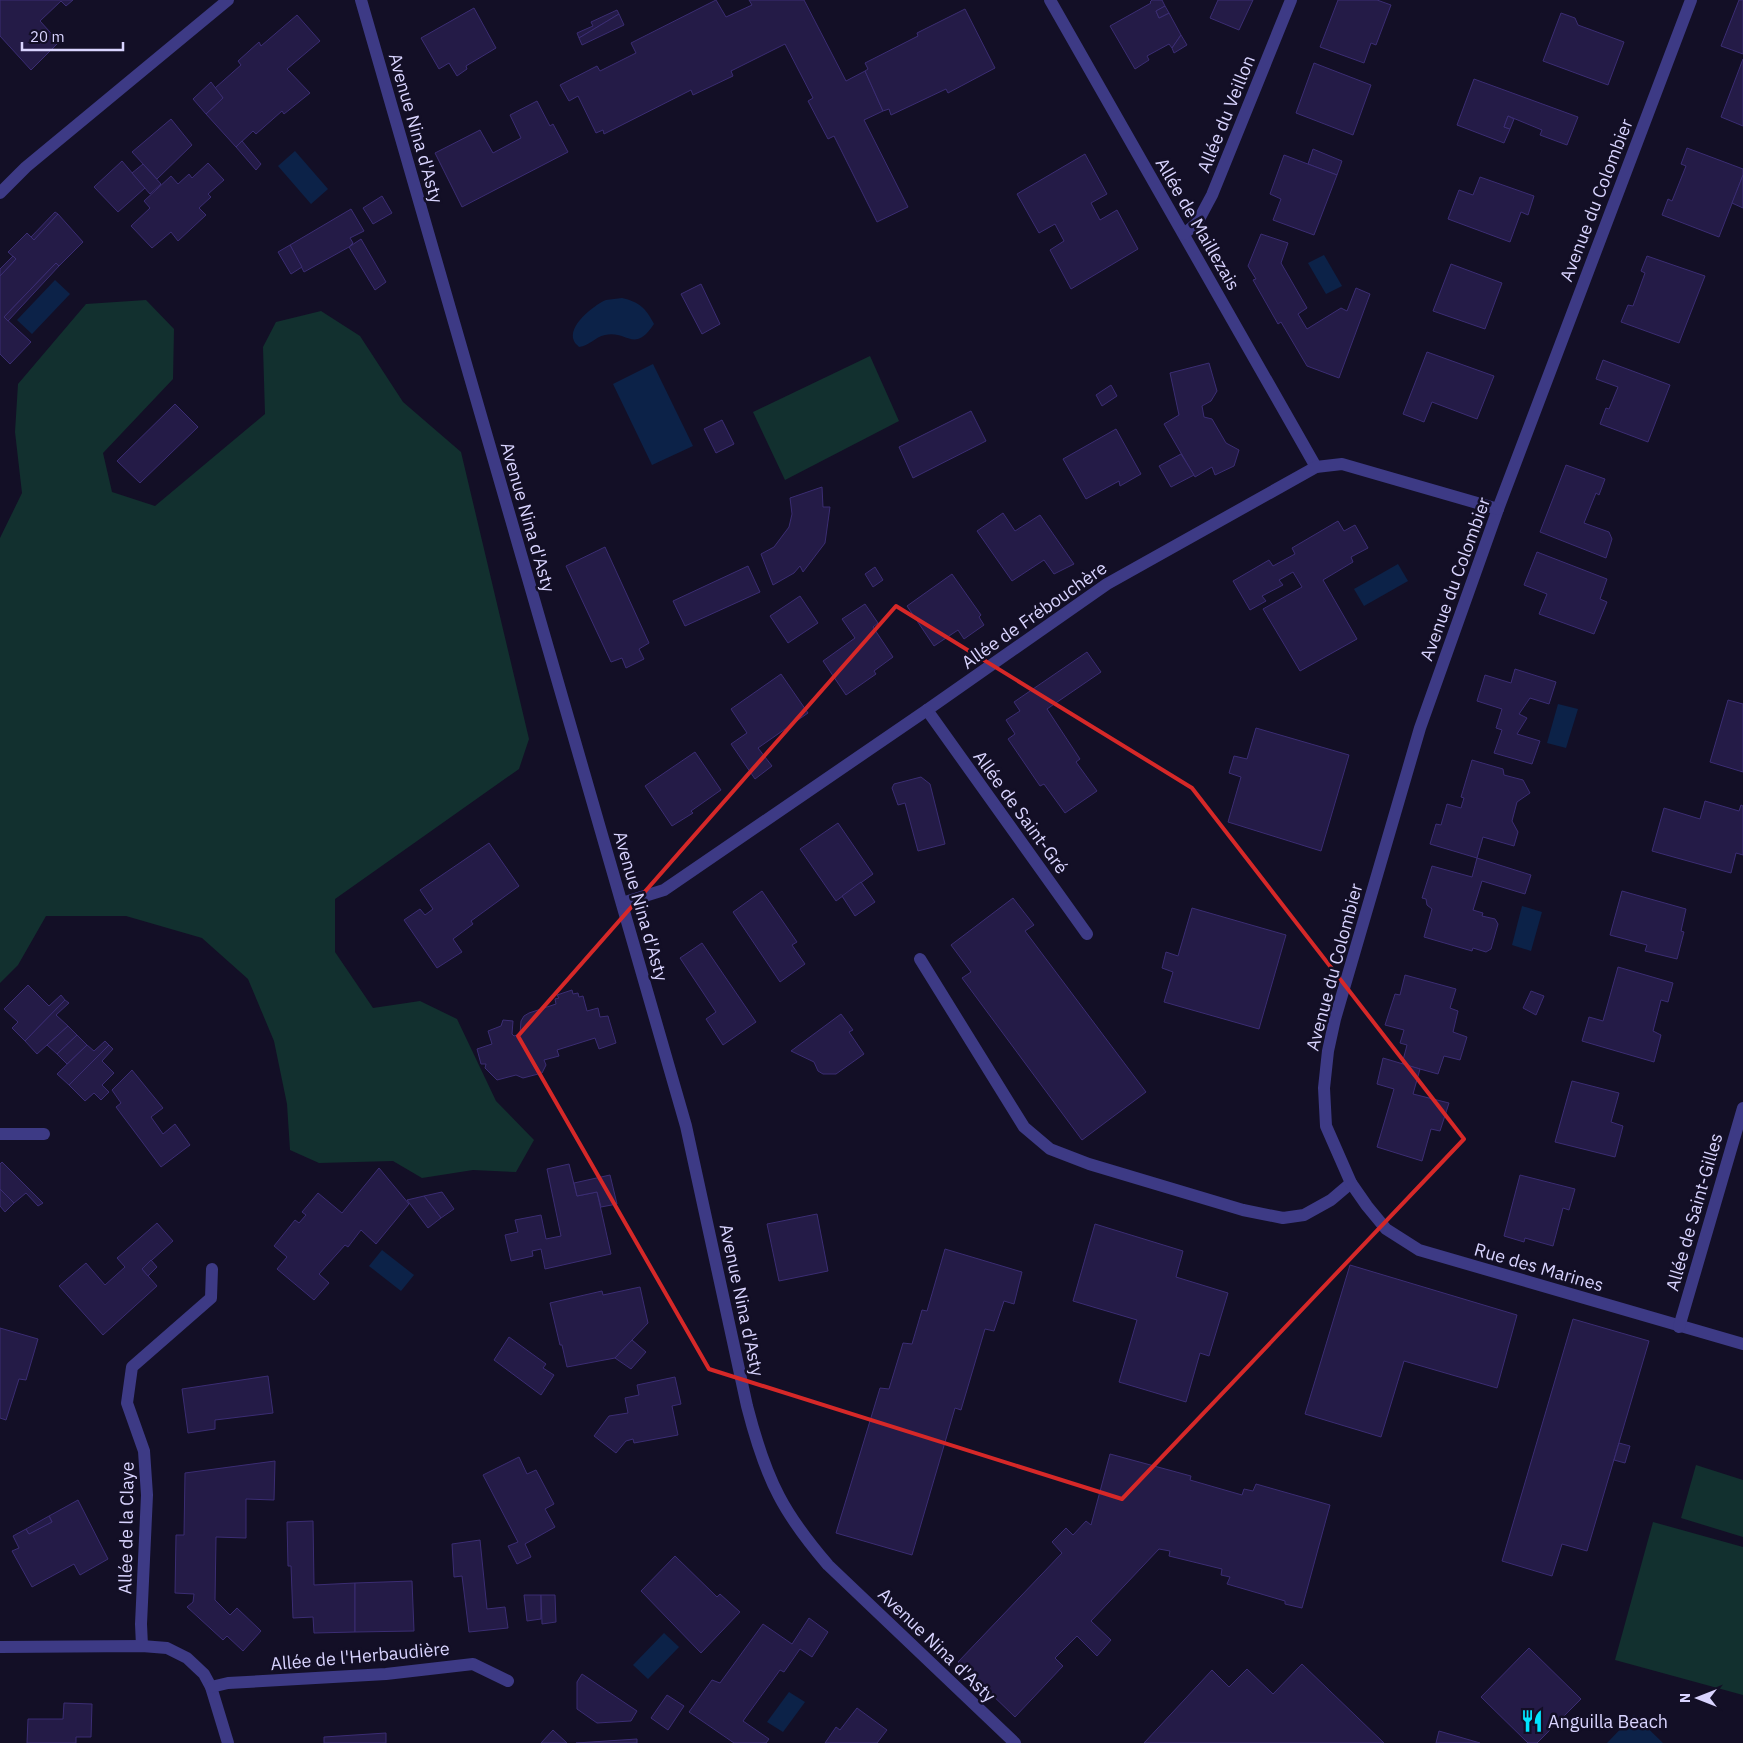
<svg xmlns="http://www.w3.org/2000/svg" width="1743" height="1743" font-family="'IBM Plex Sans',sans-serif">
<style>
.green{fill:#12302f}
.water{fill:#0c2248}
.building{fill:#241b47;stroke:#3b2d73}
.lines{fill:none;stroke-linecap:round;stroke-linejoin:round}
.lane{stroke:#3d3a85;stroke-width:12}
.street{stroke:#3d3a85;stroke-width:12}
.marked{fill:none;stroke:#d62828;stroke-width:4;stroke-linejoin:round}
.labels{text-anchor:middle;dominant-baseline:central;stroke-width:5;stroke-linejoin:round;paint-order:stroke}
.street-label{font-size:18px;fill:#d9d4ff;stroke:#130f26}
.poi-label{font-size:18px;fill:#d9d4ff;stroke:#130f26;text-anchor:start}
</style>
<rect width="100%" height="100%" fill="#130f26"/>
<g class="green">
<path d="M146,300L174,329L173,379L103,453L112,492L155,506L265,414L263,347L276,322L321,311L360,336L403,402L461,452L529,739L519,769L335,899V952L373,1008L420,1001L457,1019L496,1101L534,1140L516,1172L473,1170L422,1178L393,1161L319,1163L290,1150L287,1104L274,1041L248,979L202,938L126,916H46L18,965L0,983V538L22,493L15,432L18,384L86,304Z"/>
<path d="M870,356L899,421L785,480L753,412Z"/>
<path d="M1696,1465L1743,1480V1537L1681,1518Z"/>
<path d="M1653,1522L1743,1547V1695L1615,1660Z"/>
</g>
<g class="water">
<path d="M295,151L328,189L311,204L278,166Z"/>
<path d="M1324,255L1342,286L1326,294L1308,263Z"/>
<path d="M55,280L70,294L32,334L17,320Z"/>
<path d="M622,298C639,302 646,308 654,324C634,354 627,330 605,335C595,337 589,346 579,347C578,345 575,344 574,341C567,326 594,305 606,300C611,299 617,299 622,298Z"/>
<path d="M653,364L693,446L652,465L613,384Z"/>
<path d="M1398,564L1408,581L1364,606L1354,589Z"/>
<path d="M1558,704L1578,709L1566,748L1547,743Z"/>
<path d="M1522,906L1542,912L1531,951L1512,945Z"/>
<path d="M382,1250L414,1275L401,1291L369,1266Z"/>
<path d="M664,1633L679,1647L648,1679L633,1665Z"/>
<path d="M789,1692L805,1702L783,1732L767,1722Z"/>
<path d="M1634,1715L1663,1743H1607Z"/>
</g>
<g class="building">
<path d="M0,0H73L66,6L61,1L40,21L59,42L31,70L0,36Z"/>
<path d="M716,0L726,17L752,5L749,0H804L846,81L865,71L883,111L864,120L908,207L877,222L834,136L828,139L808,101L813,98L785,44L731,71L733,76L693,95L691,90L604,134L603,130L596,133L578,96L569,101L560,85L597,66L600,71L636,53L631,43Z"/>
<path d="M1152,0H1162L1165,6L1156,11L1159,18L1169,13L1181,35L1172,48L1169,44L1147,56L1149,60L1135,69L1110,26L1151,3L1150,2Z"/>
<path d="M1218,0H1253L1239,30L1210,18Z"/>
<path d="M1338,0H1377L1391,5L1376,45L1371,43L1364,63L1320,47Z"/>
<path d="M1739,0H1743V54L1721,46Z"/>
<path d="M1165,6L1169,13L1159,18L1156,11Z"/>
<path d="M474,8L496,48L466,66L467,69L457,76L449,63L439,69L421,38Z"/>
<path d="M965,9L995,68L948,93L946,89L891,115L889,109L883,111L865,71L868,69L865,63L918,36L917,33Z"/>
<path d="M617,10L619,14L579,38L577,33L593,26L591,22Z"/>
<path d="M1561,13L1575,18L1578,25L1624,42L1608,85L1543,61Z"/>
<path d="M619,14L624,25L582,45L579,38Z"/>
<path d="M297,15L320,41L287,69L310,93L284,114L282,111L256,134L253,131L236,147L206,114L223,98L215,88L241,65L238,61L259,42L261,46Z"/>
<path d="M1181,35L1187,45L1174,53L1172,48Z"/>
<path d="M1743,59V126L1721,117Z"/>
<path d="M1314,63L1371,85L1353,135L1296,113Z"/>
<path d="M1474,79L1578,117L1567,145L1540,135L1542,130L1508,116L1504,127L1510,129L1504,143L1457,125Z"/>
<path d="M211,82L223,98L206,114L193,99Z"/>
<path d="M537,101L550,126L553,124L568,152L462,207L435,153L480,130L493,153L521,138L510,115Z"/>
<path d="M1508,116L1514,119L1510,129L1504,127Z"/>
<path d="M171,119L192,145L157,179L132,152Z"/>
<path d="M242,141L261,164L256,170L236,147Z"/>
<path d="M1687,148L1743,169V175L1719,237L1662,215L1668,199L1672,201L1686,166L1681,164Z"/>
<path d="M1313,149L1342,161L1337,175L1308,164Z"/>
<path d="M1085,154L1107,194L1091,203L1100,220L1117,210L1138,249L1071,289L1050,250L1064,241L1055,224L1039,233L1017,194Z"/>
<path d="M1284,155L1337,175L1314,235L1273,220L1281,199L1270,194Z"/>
<path d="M122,161L145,188L118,212L94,187Z"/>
<path d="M208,163L224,180L208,194L211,197L199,208L206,215L178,241L171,232L152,248L131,226L150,208L144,201L171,176L178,184L189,174L192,178Z"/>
<path d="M143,164L161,184L150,194L132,173Z"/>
<path d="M1743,175V208L1732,203Z"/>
<path d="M1480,177L1534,196L1528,215L1521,212L1510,242L1448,219L1459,190L1473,195Z"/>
<path d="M382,196L392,213L373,224L363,208Z"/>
<path d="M351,209L364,231L350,238L353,243L349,247L304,272L290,245Z"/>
<path d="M55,212L58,214L34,240L31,237Z"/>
<path d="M58,214L83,242L59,266L56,263L4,317L31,342L10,364L0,354V276L16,259L8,252L27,233L34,240Z"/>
<path d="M1261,234L1288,243L1281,263L1307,308L1298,314L1307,329L1341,308L1347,311L1356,288L1370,294L1339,378L1307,366L1281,322L1278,324L1253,280L1256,279L1248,266Z"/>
<path d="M361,239L386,282L375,290L349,247Z"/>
<path d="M290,245L302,267L291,274L278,252Z"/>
<path d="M13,256L16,259L0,276V269Z"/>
<path d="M1647,256L1705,276L1679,343L1621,322L1628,305L1633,306L1645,273L1641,271Z"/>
<path d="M56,263L59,266L8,321L4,317Z"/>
<path d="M1451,264L1502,283L1485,329L1433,311Z"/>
<path d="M701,284L720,324L702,334L681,294Z"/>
<path d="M1427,352L1494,376L1477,419L1432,402L1424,422L1403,414Z"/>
<path d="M1603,360L1670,385L1648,442L1600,424L1606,408L1609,409L1618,387L1596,379Z"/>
<path d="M1209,363L1217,391L1211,401L1202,406L1204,417L1212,419L1226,443L1239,450L1234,466L1215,475L1212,467L1195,477L1164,424L1179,415L1170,373Z"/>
<path d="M1111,385L1117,396L1102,406L1096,395Z"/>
<path d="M175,404L198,427L140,483L117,461Z"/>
<path d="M971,411L986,441L913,478L899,447Z"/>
<path d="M722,420L734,444L716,453L704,429Z"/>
<path d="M1116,429L1141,474L1120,486L1119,481L1086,499L1063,459Z"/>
<path d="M1181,454L1194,475L1171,487L1159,466Z"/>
<path d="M1566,465L1605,479L1599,495L1596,493L1584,523L1609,532L1612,539L1606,558L1540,532Z"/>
<path d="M822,487L823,507H830L825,543L803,572L800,566L794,573L773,585L761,554L774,547L789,527L792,514L790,498Z"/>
<path d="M1003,513L1015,531L1040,515L1074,564L1054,574L1044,560L1012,581L977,531Z"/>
<path d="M1338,521L1344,531L1355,525L1368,548L1351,557L1353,562L1323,580L1357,639L1300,671L1263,609L1302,587L1293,572L1279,580L1283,585L1262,596L1266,601L1250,610L1233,581L1269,560L1273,566L1295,554L1292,548Z"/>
<path d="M605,547L649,643L639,649L644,659L626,668L622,658L611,662L566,566Z"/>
<path d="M1537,552L1607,579L1600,599L1607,602L1594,634L1539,614L1547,594L1524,585Z"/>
<path d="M748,566L760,592L685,626L673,601Z"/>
<path d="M875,567L883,580L873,587L865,574Z"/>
<path d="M952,574L981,615L979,617L984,625L964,639L958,630L934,646L907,606Z"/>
<path d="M800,596L818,623L788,643L770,616Z"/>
<path d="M865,604L878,623L873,627L893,657L874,671L876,674L846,695L823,661L855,638L842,619Z"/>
<path d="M1087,652L1101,672L1047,709L1080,759L1076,762L1097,791L1065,813L1044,784L1040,786L1008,739L1015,734L1006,720L1020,711L1014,702Z"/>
<path d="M1515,669L1556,682L1549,704L1530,698L1519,714L1527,718L1517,734L1540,741L1532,764L1494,753L1502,730L1496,728L1502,709L1477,701L1485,675L1511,683Z"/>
<path d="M781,674L808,713L758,748L772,766L755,779L731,744L747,733L731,709Z"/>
<path d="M1728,700L1743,704V772L1710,762Z"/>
<path d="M1256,728L1349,755L1321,851L1228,822L1241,777L1229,773L1234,756L1247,759Z"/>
<path d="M695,752L721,790L691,811L693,813L672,826L645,786Z"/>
<path d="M1472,760L1503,769L1504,775L1523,780L1530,793L1517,802L1512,821L1518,832L1514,846L1483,837L1477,858L1430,844L1436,824L1441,825L1447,804L1461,808L1464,798L1461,797Z"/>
<path d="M921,777L930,784L945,844L918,851L905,803L898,805L892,788L894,784Z"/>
<path d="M1705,801L1739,811L1741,805L1743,806V855L1736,853L1731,873L1652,851L1664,808L1700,819Z"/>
<path d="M838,823L873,874L836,901L800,849Z"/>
<path d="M489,843L519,886L471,921L473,924L453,939L462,952L437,968L404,920L420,909L425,915L433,909L420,890Z"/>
<path d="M1477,858L1531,875L1525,894L1482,881L1473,910L1483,913L1482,916L1495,919L1498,924L1491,949L1486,952L1473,948L1472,951L1424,937L1432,909L1427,905L1426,899L1422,898L1432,866L1472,877Z"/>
<path d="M861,882L875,902L855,916L842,896Z"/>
<path d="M762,891L797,942L792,945L805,964L780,982L733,912Z"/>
<path d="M1622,891L1686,909L1681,931L1684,932L1677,959L1645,951L1647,945L1610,935Z"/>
<path d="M1013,898L1034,925L1025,931L1146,1092L1082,1140L962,978L971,972L951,945Z"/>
<path d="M1192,908L1286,935L1259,1029L1164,1002L1173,972L1162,968L1166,952L1178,956Z"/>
<path d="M702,943L756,1022L723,1045L706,1019L716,1012L680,958Z"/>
<path d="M1618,967L1673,983L1668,1002L1661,1000L1653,1031L1661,1035L1654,1062L1582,1041L1589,1017L1603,1021Z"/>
<path d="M1405,975L1456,989L1450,1008L1458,1011L1453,1032L1467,1037L1460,1060L1444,1056L1438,1074L1402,1064L1407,1045L1400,1043L1404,1030L1385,1025L1395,994L1400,995Z"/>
<path d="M28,985L49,1006L61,995L65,1000L25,1041L12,1028L18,1022L4,1009Z"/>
<path d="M572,990L573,994L578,993L579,997L583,996L587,1011L598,1008L600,1017L608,1016L616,1043L599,1049L595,1038L557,1050L559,1056L544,1060L546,1065L542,1073L523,1078L516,1075L497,1080L485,1068L486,1064H481L477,1049L492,1044L488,1031L501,1026L503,1020L513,1021L512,1034L514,1036L520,1034L521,1021L524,1016L529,1013L556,1004L555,999L559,998L557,995Z"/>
<path d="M1531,991L1544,996L1536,1015L1523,1008Z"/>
<path d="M65,1000L69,1003L56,1015L68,1026L37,1054L25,1041Z"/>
<path d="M841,1014L853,1030L849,1032L864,1054L836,1074H823L818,1071L814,1062L791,1051Z"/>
<path d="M68,1026L77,1035L57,1054L47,1045Z"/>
<path d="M77,1035L87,1045L67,1064L57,1054Z"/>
<path d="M105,1041L109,1045L69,1085L57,1074L87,1045L94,1051Z"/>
<path d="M109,1045L113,1049L102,1061L114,1073L102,1085L109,1092L101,1100L94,1093L85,1101L69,1085Z"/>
<path d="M1383,1058L1420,1069L1413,1094L1449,1103L1440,1131L1431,1129L1422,1161L1377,1147L1394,1089L1377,1084Z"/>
<path d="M132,1070L163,1108L151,1117L163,1134L175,1124L190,1145L161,1167L116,1107L121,1103L112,1090Z"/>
<path d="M1572,1081L1619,1093L1611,1122L1623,1126L1615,1157L1555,1142Z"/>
<path d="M2,1162L43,1203L38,1206L26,1193L14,1203L0,1189V1164Z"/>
<path d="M569,1164L577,1196L597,1192L611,1254L545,1269L541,1249L532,1251L533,1256L511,1261L505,1235L518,1232L515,1220L541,1215L546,1239L561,1236L547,1169Z"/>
<path d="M379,1168L409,1204L376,1244L361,1230L348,1247L345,1245L319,1274L329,1283L314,1300L277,1269L287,1257L274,1246L295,1220L299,1223L306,1215L302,1212L318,1193L342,1213Z"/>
<path d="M610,1175L617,1204L601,1207L597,1192L577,1196L574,1183Z"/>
<path d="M1520,1175L1575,1189L1569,1210L1563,1208L1553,1246L1525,1238L1524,1242L1504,1236Z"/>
<path d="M0,1189L14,1203L5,1212L0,1206Z"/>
<path d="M442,1192L454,1209L441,1218L424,1196Z"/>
<path d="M424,1196L441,1218L428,1228L407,1200Z"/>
<path d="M817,1214L828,1271L779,1281L767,1224Z"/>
<path d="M157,1223L173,1241L142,1269L157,1286L103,1335L59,1286L86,1263L105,1285L125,1267L117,1258Z"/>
<path d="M1095,1224L1183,1251L1176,1277L1228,1293L1209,1356L1200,1353L1186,1402L1119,1382L1137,1320L1073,1301Z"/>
<path d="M945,1249L1022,1272L1014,1304L1004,1301L994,1331L985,1329L961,1410L955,1408L912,1555L836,1533L880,1388L889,1389L903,1343L912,1344L922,1310L927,1311Z"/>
<path d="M151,1260L157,1267L148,1276L142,1269Z"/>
<path d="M1350,1265L1517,1315L1497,1388L1404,1361L1381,1437L1305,1414Z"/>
<path d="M640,1287L648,1323L615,1358L567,1367L562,1345H560L550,1303L602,1291L603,1295Z"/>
<path d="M1573,1319L1649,1341L1587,1551L1562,1544L1552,1576L1502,1561Z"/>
<path d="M0,1328L38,1339L26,1380L19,1379L6,1420L0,1418Z"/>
<path d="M509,1337L546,1364L543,1368L554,1375L541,1395L494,1360Z"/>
<path d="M632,1340L646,1352L631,1369L615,1358Z"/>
<path d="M268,1376L273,1413L215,1420V1429L188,1433L182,1389Z"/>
<path d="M675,1377L681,1404L672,1406L678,1435L634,1443L633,1439L626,1441L616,1453L594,1436L609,1416L628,1413L625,1398L639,1395L637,1385Z"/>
<path d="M1619,1443L1630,1446L1625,1463L1614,1460Z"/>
<path d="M1110,1454L1191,1476L1190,1480L1242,1495L1244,1489L1253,1491L1256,1484L1330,1505L1302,1608L1285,1604V1601L1227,1584L1230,1577L1221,1575L1222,1569L1169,1556L1170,1551L1159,1549L1091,1621L1111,1640L1097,1656L1077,1636L1055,1658L1063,1666L1015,1717L958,1662L1062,1553L1052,1542L1066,1528L1073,1535L1086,1521L1091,1525Z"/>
<path d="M519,1457L527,1474L536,1470L554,1504L545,1509L555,1527L525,1544L531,1557L517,1564L508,1546L518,1542L483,1475Z"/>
<path d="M275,1461L274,1500L246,1499V1538L216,1537L215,1600L230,1615L237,1608L261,1631L243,1651L227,1636L223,1640L187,1607L193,1602L194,1594L175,1593L176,1535H184L185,1473Z"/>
<path d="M78,1500L108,1559L80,1575L74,1564L32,1587L12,1551L19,1548L13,1536L26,1529L29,1534L52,1522L49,1516Z"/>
<path d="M49,1516L52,1522L29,1534L26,1529Z"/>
<path d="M313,1521L314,1585L355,1583V1632L314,1633L313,1617L293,1618L291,1566H288L287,1522Z"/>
<path d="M480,1540L487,1609L505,1607L508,1628L469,1632L462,1576L454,1577L452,1544Z"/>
<path d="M675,1556L717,1597L720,1594L740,1612L701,1653L641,1591Z"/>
<path d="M412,1581L414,1631L355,1632V1583Z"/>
<path d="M524,1595H541V1619L527,1621Z"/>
<path d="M541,1595H555L556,1622L542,1624Z"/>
<path d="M809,1618L828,1632L812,1657L800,1649L784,1672L780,1670L743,1721L769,1739L766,1743H734L689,1712L712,1680L720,1683L763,1624L792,1644Z"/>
<path d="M1529,1648L1581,1699L1537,1743H1528L1481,1697Z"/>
<path d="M1302,1664L1384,1743H1144L1212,1670L1229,1687L1247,1669L1273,1694Z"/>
<path d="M582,1674L637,1711L631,1721L597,1723L577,1709V1682Z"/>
<path d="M667,1695L684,1706L668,1730L651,1718Z"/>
<path d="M64,1703L92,1704L91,1737H76V1743H27L28,1719H63Z"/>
<path d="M857,1708L887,1730L877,1743H825L836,1727L840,1730Z"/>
<path d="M553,1730L567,1743H541Z"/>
<path d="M1439,1731L1480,1743H1436Z"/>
<path d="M386,1733V1743H324V1737Z"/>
<path d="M637,1739V1743H576Z"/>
</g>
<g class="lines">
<path class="lane" d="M920,959L1024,1127L1050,1149L1089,1164L1243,1210L1283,1218L1304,1215L1331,1200L1351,1183"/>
<g class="street">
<path d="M361,0L686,1126L747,1406C755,1437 764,1468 779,1496C792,1521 810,1544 828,1565L1015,1743"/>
<path d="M1050,0L1316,467"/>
<path d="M1691,0L1498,509L1420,728L1335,1019L1328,1051L1324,1088L1326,1126L1351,1183L1367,1206L1386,1229L1419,1250L1743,1344"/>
<path d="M0,193L26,167L228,0"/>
<path d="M1184,234L1197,223L1212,195L1291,0"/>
<path d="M927,710L1087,934"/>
<path d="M622,903L664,890L927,710L1107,584L1316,467L1342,464L1498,509"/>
<path d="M0,1134H44"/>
<path d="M1679,1327L1743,1108"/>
<path d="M142,1646L141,1624L147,1495L144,1451L127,1403L132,1367L211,1298L212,1269"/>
<path d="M0,1647L142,1646L167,1648L187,1658L204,1674L211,1687L228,1743"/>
<path d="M211,1687L228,1683L386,1674L473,1664L508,1681"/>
</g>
</g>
<path class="marked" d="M896,606L1192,788L1464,1139L1122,1499L709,1369L518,1036Z"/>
<defs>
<symbol id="restaurant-bare" viewBox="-9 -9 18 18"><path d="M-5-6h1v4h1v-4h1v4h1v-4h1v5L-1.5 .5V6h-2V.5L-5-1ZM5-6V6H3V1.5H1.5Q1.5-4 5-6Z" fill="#00e5ff" stroke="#130f26" stroke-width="2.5" paint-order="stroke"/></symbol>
</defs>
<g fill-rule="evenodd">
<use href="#restaurant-bare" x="1516" y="1705" width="32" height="32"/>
</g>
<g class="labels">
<g class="street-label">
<text transform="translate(1226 114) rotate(-68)">Allée du Veillon</text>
<text transform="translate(416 128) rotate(74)">Avenue Nina d'Asty</text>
<text transform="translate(1596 200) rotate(-69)">Avenue du Colombier</text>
<text transform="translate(1198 224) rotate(60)">Allée de Maillezais</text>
<text transform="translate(528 517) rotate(74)">Avenue Nina d'Asty</text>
<text transform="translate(1455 579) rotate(-70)">Avenue du Colombier</text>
<text transform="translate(1034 615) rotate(-35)">Allée de Frébouchère</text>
<text transform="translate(1021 812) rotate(54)">Allée de Saint-Gré</text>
<text transform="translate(641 906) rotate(74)">Avenue Nina d'Asty</text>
<text transform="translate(1334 967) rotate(-75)">Avenue du Colombier</text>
<text transform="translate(1694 1212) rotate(-74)">Allée de Saint-Gilles</text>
<text transform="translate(1539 1267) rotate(16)">Rue des Marines</text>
<text transform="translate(742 1300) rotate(78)">Avenue Nina d'Asty</text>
<text transform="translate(126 1528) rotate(-89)">Allée de la Claye</text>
<text transform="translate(937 1645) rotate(44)">Avenue Nina d'Asty</text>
<text transform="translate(360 1656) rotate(-5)">Allée de l'Herbaudière</text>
</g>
<g class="poi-label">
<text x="1548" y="1721">Anguilla Beach</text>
</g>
</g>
<g transform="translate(1698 1698) rotate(270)" stroke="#130f26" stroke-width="4" paint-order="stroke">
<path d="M0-4L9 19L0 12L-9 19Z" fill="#d9d4ff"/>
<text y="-8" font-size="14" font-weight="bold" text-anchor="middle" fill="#d9d4ff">N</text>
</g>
<path d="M22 42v8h101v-8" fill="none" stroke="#d9d4ff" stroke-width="2.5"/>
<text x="30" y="42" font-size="15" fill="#d9d4ff" stroke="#130f26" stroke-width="4" paint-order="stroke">20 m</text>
</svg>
